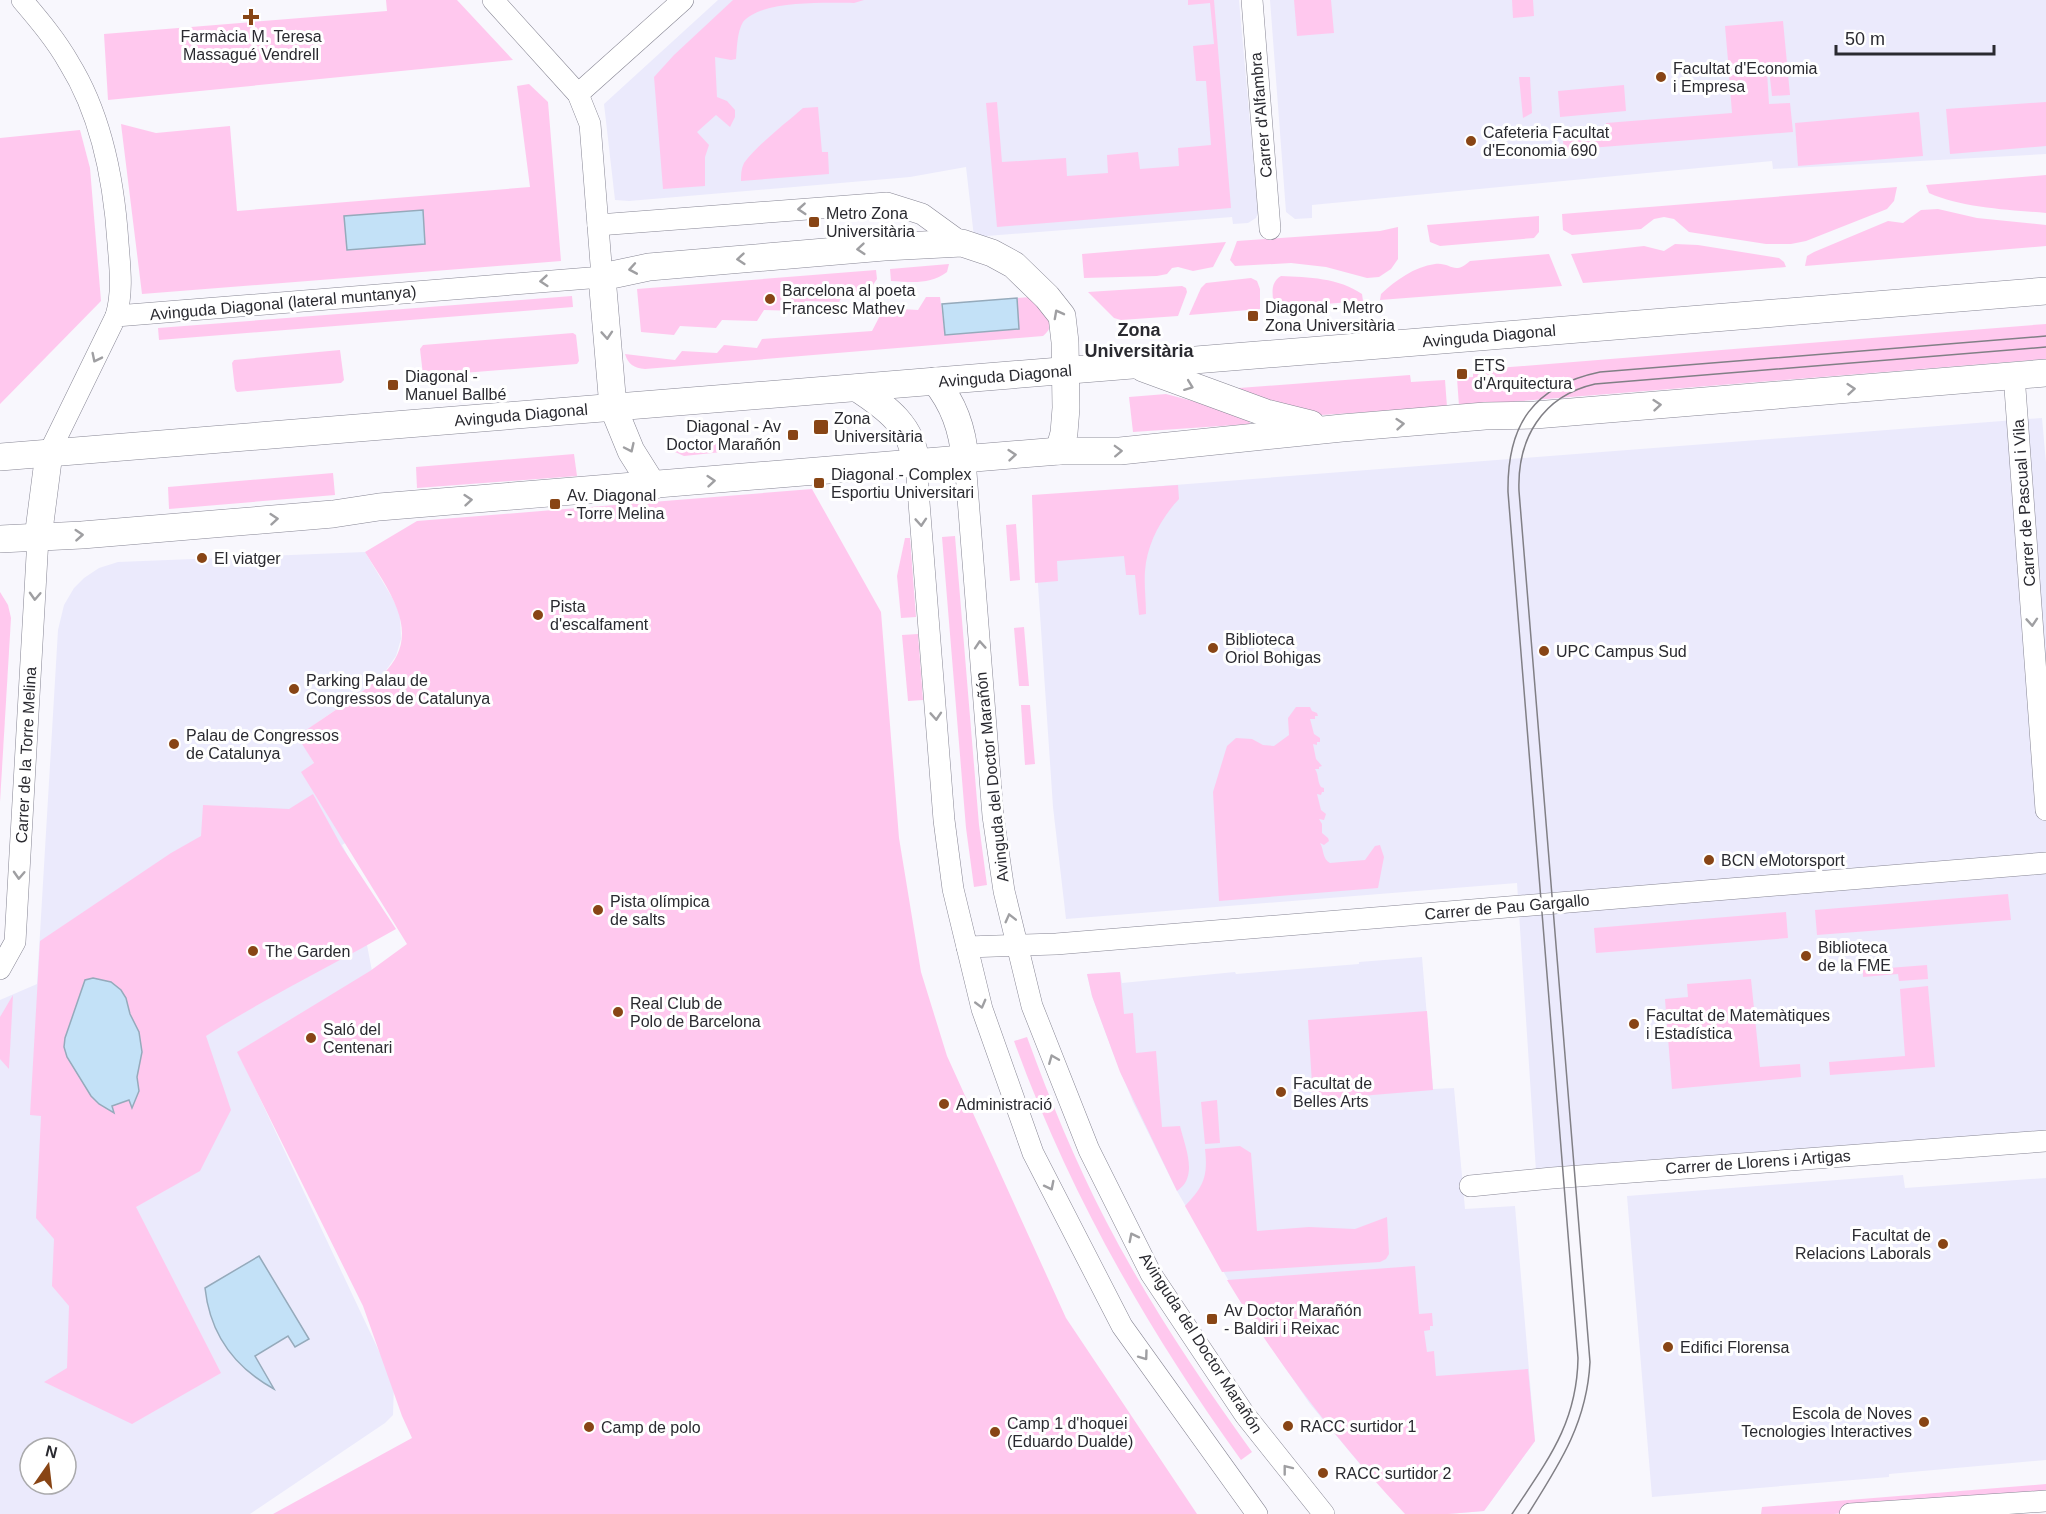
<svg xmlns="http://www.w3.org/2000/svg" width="2046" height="1514" font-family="Arial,sans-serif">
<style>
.built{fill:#ebeafc;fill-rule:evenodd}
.green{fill:#ffc8ee}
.water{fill:#c3e1f7;stroke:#95aabb;stroke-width:1.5}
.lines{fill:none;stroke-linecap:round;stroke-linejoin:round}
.minor-casing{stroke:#878694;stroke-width:22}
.major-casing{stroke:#878694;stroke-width:28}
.minor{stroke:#fff;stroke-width:21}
.major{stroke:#fff;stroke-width:27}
.tram{stroke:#807f85;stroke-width:1.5}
.oneway{stroke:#9f9fa2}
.poi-dot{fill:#884515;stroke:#fff;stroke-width:2}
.labels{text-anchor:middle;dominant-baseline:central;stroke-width:6;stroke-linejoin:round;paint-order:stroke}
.poi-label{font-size:16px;fill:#2a2a30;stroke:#fff;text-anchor:start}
.street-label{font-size:16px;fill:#2a2a30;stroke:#fff}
.neighbourhood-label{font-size:18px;font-weight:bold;fill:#2a2a30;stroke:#fff}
</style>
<rect width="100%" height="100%" fill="#f8f7fd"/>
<g class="built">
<path d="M718,0H1239L1258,213L1256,218L1248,223L1233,224L1232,217L974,237L966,167L910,177L629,201L615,200L604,104Z"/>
<path d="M1270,0H2046V154L1773,169L1772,161L1312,205V218L1295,219L1286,212Z"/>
<path d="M2042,418L2046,463V1133L1536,1171L1517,883L1066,919L1053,807L1032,496Z"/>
<path d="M365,552L393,599L400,615L401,639L396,656L380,679L298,736L357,836L342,845L351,862L372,971L238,1052L394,1383L393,1415L385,1423L250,1514H0V1000L37,984L58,630L64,605L74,588L84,578L99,568L118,562ZM30,1448H66V1484H30Z"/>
<path d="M1422,957L1433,1089L1454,1088L1465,1209L1515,1206L1535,1441L1484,1511L1448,1514L1364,1469L1310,1404L1245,1309L1177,1191L1133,1102L1112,1050L1092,996L1087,974L1120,972L1122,983L1235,972L1236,974L1359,964V962Z"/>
<path d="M1903,1175L1905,1188L2046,1178V1460L1889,1474V1477L1652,1497L1627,1196Z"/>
</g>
<g class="green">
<path d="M386,0H457L513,60L108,100L104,34L387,11Z"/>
<path d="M733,0H864L854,3C825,3 761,0 743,22C737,32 737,48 736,59L731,60L715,57L717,97L727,101L735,110V117L730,127L716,115L697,132L709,145L705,157V186L663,189L654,77L674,55Z"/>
<path d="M1188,0H1214L1231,208L997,227L986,103L997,102L1002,162L1066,158L1067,176L1108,173L1107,155L1138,152L1140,169L1179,166L1178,148L1211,145L1206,81H1196L1193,46L1214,44L1210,3L1188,5Z"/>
<path d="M1294,0H1331L1334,33L1297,36Z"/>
<path d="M1512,0H1533L1534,16L1513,18Z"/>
<path d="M1783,21L1790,95L1772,96L1769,69L1729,72L1725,26Z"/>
<path d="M1767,72L1769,104L1790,103L1793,132L1564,150L1562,132L1606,128V123L1732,113L1729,75Z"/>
<path d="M1519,77H1530L1532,113L1523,118Z"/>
<path d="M529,84L548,102L561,261L142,294L121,124L156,133L230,126L237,211L530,187L517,86Z"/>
<path d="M1624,85L1626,111L1560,117L1558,91Z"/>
<path d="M2046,102V146L1950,154L1946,109Z"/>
<path d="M818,107L822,152H828L829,174L741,181C741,175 741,169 744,163C757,145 786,123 803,108Z"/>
<path d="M1919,112L1923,156L1798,166L1795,123Z"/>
<path d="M80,130L90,168L101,301L0,404V138Z"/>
<path d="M2046,175V213C2011,210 1962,208 1929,193L1926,185Z"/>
<path d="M1897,187L1894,201L1887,209L1806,241L1791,244H1766L1689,232L1674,219L1664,217L1654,219L1641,229L1572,235L1563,230L1562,214Z"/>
<path d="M1938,209L1977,218L2046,225V246L1805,266L1807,256L1814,252L1888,221L1903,223L1921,210Z"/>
<path d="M1539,216V232L1534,238L1440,246L1430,242L1427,225Z"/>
<path d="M1398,227V259L1391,269L1379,277L1367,278L1326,267L1291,263L1235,266L1230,260L1237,241L1380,231Z"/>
<path d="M1226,242L1213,267L1193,271L1178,267L1172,268L1167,274L1157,276L1084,278L1082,254Z"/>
<path d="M1675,244L1698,245L1779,258L1784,262L1786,267L1583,283L1571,254L1644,246L1664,251Z"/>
<path d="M1549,254L1562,286L1380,300L1381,294C1396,280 1414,267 1435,264C1451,262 1454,276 1470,261Z"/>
<path d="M949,264L947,272C930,285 911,282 891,281L890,269Z"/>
<path d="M876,270L877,279L868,292L846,291L839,302L805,301L798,311L764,310L757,321L722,320L716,328L680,326L674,335L641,332L637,289Z"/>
<path d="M1281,276C1308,277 1339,278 1362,294L1363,301L1274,308C1273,296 1269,283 1281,276Z"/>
<path d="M1251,278L1257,281L1260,289V309L1189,315L1201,288L1206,283Z"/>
<path d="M1182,286L1186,288L1187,292L1178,316L1121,320L1114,318L1088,292Z"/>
<path d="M572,296L573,307L159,340L158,328Z"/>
<path d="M926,297H940L945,335L1019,329L1017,298L1031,297C1042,309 1060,323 1043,336L645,369C634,368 628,364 625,354L675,360L682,351L717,353L724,345L757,348L762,339L872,331L884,308L918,310Z"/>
<path d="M2046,324V359L1459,406L1457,378L1473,377V370Z"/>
<path d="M573,333L576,335L579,361L577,364L425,376L423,375L420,349L423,345Z"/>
<path d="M340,350L344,380L341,383L237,392L235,389L232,363L234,360Z"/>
<path d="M1410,375L1411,382L1445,380L1447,407L1321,415L1304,413L1241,396L1239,388Z"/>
<path d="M1166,394L1249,416L1250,424L1133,432L1129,397Z"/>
<path d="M759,440L760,448L684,456L675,452L669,447Z"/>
<path d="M574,454L577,476L417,488L416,467Z"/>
<path d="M333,473L335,495L169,509L168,487Z"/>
<path d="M1178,485L1179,499C1161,518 1147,544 1145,571C1144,585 1146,600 1146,614L1139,615L1135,575H1126L1124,556L1057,561L1058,581L1035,583L1032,495Z"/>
<path d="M812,489L881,612L899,838L921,972L947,1056L1066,1318L1197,1514H273L412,1438L402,1416L363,1306L237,1052L370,971L407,944L301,772L314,763L297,736C314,725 331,713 347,702C381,679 415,656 397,609C390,589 376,570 365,552L417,521Z"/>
<path d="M1016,524L1020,580L1010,581L1006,525Z"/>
<path d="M955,536L979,825L987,885L974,887L966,828L942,537Z"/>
<path d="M905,538H910L916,617L901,618L897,576Z"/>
<path d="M0,592L8,605L11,618L0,802Z"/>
<path d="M1024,627L1029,686H1019L1014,628Z"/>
<path d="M918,634L923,700L908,701L902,635Z"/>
<path d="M1021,705H1030L1035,764L1025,765Z"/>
<path d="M1296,707H1310L1312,711L1317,713L1318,716H1315V719H1310L1314,734L1320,738V742H1317V745L1313,744L1316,759L1322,766L1319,767V769H1315C1319,775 1317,781 1321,787L1324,788V792H1322L1321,795L1317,794L1321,810L1326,814L1324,820L1319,819L1322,824V833L1328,838L1329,841L1324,845L1320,843C1324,849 1322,859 1330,863L1365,860L1375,846L1380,845L1384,857L1378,888L1219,901L1213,792L1227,746L1236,738L1252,739L1263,745L1274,746L1289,735L1288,718Z"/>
<path d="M313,794L342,847L396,929C333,965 267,997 206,1036L231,1110L200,1171L136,1207L221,1373L132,1424L44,1382L67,1368L69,1306L52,1286L54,1239L36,1218L41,1116L30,1115L40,941L171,853L201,836L203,805L289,809Z"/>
<path d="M2008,894L2011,920L1817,935L1815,910Z"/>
<path d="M1786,912L1788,938L1596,953L1594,928Z"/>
<path d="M1927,965L1928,979L1899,981L1898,974L1863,977V970Z"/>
<path d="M1120,972L1124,1014L1133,1013L1136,1053L1156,1051L1162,1127L1180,1126C1185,1147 1199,1177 1177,1191L1120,1072L1092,996L1087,974Z"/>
<path d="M1751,979L1760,1067L1800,1064L1801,1077L1672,1089L1665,999L1688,997L1687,984Z"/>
<path d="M1928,986L1935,1067L1830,1075L1829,1062L1905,1056L1900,989Z"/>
<path d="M13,995L9,1069L0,1059V1017Z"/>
<path d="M1427,1011L1433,1090L1313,1100L1308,1020Z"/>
<path d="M1027,1037C1050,1100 1075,1161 1106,1221C1148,1302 1199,1378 1252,1452L1241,1460C1147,1329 1069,1193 1014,1041Z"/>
<path d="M1217,1100L1220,1143L1205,1144L1201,1102Z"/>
<path d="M1240,1146L1251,1153L1257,1231L1309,1227L1355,1229L1387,1217L1389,1254L1386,1259L1380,1262L1222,1272L1185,1206C1204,1186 1208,1176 1205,1149Z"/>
<path d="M1415,1266L1419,1314L1432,1313L1433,1326H1430V1330L1424,1331L1427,1352L1434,1351L1436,1376L1528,1369L1535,1441L1484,1511L1448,1514H1405C1337,1442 1278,1364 1227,1280Z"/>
<path d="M2046,1484V1495L1834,1514H1761L1762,1507Z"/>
</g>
<g class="water">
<path d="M423,210L425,244L347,250L344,216Z"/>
<path d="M1017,298L1019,329L945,335L942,304Z"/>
<path d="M93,978L111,982L121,990L126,998L130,1014L139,1032L142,1052L137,1077L139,1091L132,1108L129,1100L112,1106L114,1113L99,1104L91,1096L67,1057L64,1047L65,1038L85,980Z"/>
<path d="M259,1256L309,1339L295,1347L288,1336L255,1356L274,1389C234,1367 210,1334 205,1288Z"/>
</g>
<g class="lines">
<defs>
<g id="minor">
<path d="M22,0C39,20 56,40 69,63C102,116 114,181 118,243C120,268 123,292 116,316"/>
<path d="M1252,0L1270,229"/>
<path d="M578,94L683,0"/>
<path d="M598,225L887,203L922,214L962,243"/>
<path d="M2014,375L2046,810"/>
<path d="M49,453L116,316L602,277L590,124L578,94L493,0"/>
<path d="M965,460L993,816L1004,891L1032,1006L1089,1150L1151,1274L1245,1415L1324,1514"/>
<path d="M916,464L944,820L953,889L982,1009L1033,1153L1122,1326L1257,1514"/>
<path d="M967,947L1056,944L2046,863"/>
<path d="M0,969L15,942L38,538"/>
<path d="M1470,1186L1552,1178L2046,1141"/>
<path d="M1850,1514L2046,1501"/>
</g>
<g id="major">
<path d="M1143,368L1266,413L1311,424"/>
<path d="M935,381C954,404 963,430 965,460"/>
<path d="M857,388C886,407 913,426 916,464"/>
<path d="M0,457L2046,291"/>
<path d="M653,486L631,451L613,407L602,277L649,267L884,247L962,243L992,253L1014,265L1047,297L1062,316L1065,342L1066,408L1064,433L1059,451"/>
<path d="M38,538L49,453"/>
<path d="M0,539L82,535L333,514L379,507L1059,451H1120L1342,428L1485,416L1535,415L2046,373"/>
</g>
</defs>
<use href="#minor" class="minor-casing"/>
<use href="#major" class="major-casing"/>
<use href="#minor" class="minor"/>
<use href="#major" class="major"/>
<g class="tram">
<path d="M1512,1514C1547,1461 1577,1424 1578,1358L1508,492C1507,425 1533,386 1600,372L2046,336"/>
<path d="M1528,1514C1559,1465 1587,1423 1590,1362L1519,491C1517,439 1542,396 1595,384L2046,347"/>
</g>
</g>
<defs><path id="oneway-chevron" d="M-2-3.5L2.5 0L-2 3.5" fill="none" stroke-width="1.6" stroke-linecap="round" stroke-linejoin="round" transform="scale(1.5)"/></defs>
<g class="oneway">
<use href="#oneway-chevron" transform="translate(802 209) rotate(176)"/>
<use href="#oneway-chevron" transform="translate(861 249) rotate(175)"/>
<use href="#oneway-chevron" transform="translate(741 259) rotate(175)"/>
<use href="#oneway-chevron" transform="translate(633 269) rotate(170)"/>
<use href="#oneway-chevron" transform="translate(544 281) rotate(175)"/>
<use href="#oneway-chevron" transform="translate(1058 314) rotate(-118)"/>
<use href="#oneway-chevron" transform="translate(607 335) rotate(86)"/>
<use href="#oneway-chevron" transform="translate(96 358) rotate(116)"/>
<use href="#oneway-chevron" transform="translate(1189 386) rotate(21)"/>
<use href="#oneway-chevron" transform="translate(1851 389) rotate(-5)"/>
<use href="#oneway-chevron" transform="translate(1657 405) rotate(-5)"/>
<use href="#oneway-chevron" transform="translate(1400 424) rotate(-5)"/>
<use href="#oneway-chevron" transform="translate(630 448) rotate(65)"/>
<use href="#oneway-chevron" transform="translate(1118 451) rotate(-2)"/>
<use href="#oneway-chevron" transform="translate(1012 455) rotate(-5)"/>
<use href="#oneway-chevron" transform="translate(711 481) rotate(-5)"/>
<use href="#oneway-chevron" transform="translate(468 500) rotate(-5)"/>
<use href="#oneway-chevron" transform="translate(274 519) rotate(-5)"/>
<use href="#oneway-chevron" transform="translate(921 522) rotate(86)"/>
<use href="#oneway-chevron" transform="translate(79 535) rotate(-4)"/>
<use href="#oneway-chevron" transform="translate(35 596) rotate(93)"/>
<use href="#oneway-chevron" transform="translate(2032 622) rotate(86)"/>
<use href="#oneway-chevron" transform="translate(980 645) rotate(-94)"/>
<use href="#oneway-chevron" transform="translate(936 716) rotate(86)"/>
<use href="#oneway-chevron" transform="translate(19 875) rotate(93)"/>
<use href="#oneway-chevron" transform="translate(1010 918) rotate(-104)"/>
<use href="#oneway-chevron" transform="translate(981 1004) rotate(75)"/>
<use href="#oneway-chevron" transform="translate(1053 1059) rotate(-112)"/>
<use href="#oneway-chevron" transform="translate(1050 1186) rotate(63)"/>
<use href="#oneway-chevron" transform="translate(1133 1237) rotate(-117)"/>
<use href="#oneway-chevron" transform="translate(1144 1356) rotate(54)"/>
<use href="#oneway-chevron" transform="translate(1287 1469) rotate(-128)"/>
</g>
<g class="poi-dot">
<path d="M248 8h6v6h6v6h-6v6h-6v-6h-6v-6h6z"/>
<circle cx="1661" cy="77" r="6"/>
<circle cx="1471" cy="141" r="6"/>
<rect x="808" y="216" width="12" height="12" rx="3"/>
<circle cx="770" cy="299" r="6"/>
<rect x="1247" y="310" width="12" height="12" rx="3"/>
<rect x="1456" y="368" width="12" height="12" rx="3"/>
<rect x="387" y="379" width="12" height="12" rx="3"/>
<rect x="813" y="419" width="16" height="16" rx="3"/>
<rect x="787" y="429" width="12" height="12" rx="3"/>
<rect x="813" y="477" width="12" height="12" rx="3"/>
<rect x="549" y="498" width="12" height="12" rx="3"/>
<circle cx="202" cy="558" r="6"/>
<circle cx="538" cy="615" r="6"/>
<circle cx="1213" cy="648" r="6"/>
<circle cx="1544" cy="651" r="6"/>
<circle cx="294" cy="689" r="6"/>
<circle cx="174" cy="744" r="6"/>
<circle cx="1709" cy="860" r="6"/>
<circle cx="598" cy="910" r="6"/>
<circle cx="253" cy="951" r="6"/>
<circle cx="1806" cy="956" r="6"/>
<circle cx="618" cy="1012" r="6"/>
<circle cx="1634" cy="1024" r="6"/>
<circle cx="311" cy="1038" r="6"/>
<circle cx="1281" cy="1092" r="6"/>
<circle cx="944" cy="1104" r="6"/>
<circle cx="1943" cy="1244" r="6"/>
<rect x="1206" y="1313" width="12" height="12" rx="3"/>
<circle cx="1668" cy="1347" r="6"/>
<circle cx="1924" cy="1422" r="6"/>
<circle cx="1288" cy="1426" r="6"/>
<circle cx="589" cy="1427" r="6"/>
<circle cx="995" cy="1432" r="6"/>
<circle cx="1323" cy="1473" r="6"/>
</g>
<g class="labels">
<g class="poi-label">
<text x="251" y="36" text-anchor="middle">Farmàcia M. Teresa<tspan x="251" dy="18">Massagué Vendrell</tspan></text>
<text x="1673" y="68">Facultat d'Economia<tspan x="1673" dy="18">i Empresa</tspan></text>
<text x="1483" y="132">Cafeteria Facultat<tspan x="1483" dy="18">d'Economia 690</tspan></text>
<text x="826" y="213">Metro Zona<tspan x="826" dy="18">Universitària</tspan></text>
<text x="782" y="290">Barcelona al poeta<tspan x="782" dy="18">Francesc Mathev</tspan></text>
<text x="1265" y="307">Diagonal - Metro<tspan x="1265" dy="18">Zona Universitària</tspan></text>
<text x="1474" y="365">ETS<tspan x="1474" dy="18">d'Arquitectura</tspan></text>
<text x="405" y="376">Diagonal -<tspan x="405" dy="18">Manuel Ballbé</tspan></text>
<text x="834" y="418">Zona<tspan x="834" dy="18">Universitària</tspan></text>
<text x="781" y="426" text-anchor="end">Diagonal - Av<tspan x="781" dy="18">Doctor Marañón</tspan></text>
<text x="831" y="474">Diagonal - Complex<tspan x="831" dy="18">Esportiu Universitari</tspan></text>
<text x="567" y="495">Av. Diagonal<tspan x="567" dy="18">- Torre Melina</tspan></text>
<text x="214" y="558">El viatger</text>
<text x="550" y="606">Pista<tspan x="550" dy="18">d'escalfament</tspan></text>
<text x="1225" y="639">Biblioteca<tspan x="1225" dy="18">Oriol Bohigas</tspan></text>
<text x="1556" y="651">UPC Campus Sud</text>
<text x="306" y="680">Parking Palau de<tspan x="306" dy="18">Congressos de Catalunya</tspan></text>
<text x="186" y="735">Palau de Congressos<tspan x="186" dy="18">de Catalunya</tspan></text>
<text x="1721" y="860">BCN eMotorsport</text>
<text x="610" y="901">Pista olímpica<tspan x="610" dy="18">de salts</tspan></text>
<text x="1818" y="947">Biblioteca<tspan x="1818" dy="18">de la FME</tspan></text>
<text x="265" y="951">The Garden</text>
<text x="630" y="1003">Real Club de<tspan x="630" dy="18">Polo de Barcelona</tspan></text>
<text x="1646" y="1015">Facultat de Matemàtiques<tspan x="1646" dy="18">i Estadística</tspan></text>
<text x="323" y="1029">Saló del<tspan x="323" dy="18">Centenari</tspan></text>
<text x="1293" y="1083">Facultat de<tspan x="1293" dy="18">Belles Arts</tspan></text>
<text x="956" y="1104">Administració</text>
<text x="1931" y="1235" text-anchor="end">Facultat de<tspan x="1931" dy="18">Relacions Laborals</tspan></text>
<text x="1224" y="1310">Av Doctor Marañón<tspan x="1224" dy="18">- Baldiri i Reixac</tspan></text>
<text x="1680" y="1347">Edifici Florensa</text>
<text x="1912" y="1413" text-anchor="end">Escola de Noves<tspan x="1912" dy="18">Tecnologies Interactives</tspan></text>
<text x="1007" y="1423">Camp 1 d'hoquei<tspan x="1007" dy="18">(Eduardo Dualde)</tspan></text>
<text x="1300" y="1426">RACC surtidor 1</text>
<text x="601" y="1427">Camp de polo</text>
<text x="1335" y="1473">RACC surtidor 2</text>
</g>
<g class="street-label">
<text transform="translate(1261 115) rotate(-95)">Carrer d'Alfambra</text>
<text transform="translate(283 303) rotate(-5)">Avinguda Diagonal (lateral muntanya)</text>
<text transform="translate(1489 336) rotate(-5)">Avinguda Diagonal</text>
<text transform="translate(1005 376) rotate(-5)">Avinguda Diagonal</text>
<text transform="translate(521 415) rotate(-5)">Avinguda Diagonal</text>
<text transform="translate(2024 503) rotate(-94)">Carrer de Pascual i Vila</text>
<text transform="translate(26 755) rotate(-87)">Carrer de la Torre Melina</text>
<text transform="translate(992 777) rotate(-96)">Avinguda del Doctor Marañón</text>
<text transform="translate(1507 907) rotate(-5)">Carrer de Pau Gargallo</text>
<text transform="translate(1758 1162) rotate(-4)">Carrer de Llorens i Artigas</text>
<text transform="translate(1201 1343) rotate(57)">Avinguda del Doctor Marañón</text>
</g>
<g class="neighbourhood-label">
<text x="1139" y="330">Zona<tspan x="1139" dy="21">Universitària</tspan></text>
</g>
</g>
<g transform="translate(48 1466) rotate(14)"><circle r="28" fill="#ffffff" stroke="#aaaaac" stroke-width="1.5"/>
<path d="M0-4.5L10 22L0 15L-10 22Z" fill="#884515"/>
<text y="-9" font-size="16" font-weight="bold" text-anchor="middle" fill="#2a2a30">N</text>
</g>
<path d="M1836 45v9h158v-9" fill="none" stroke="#2a2a30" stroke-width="3"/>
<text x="1845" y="45" font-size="18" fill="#2a2a30" stroke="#ffffff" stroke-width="4.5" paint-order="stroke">50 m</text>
</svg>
